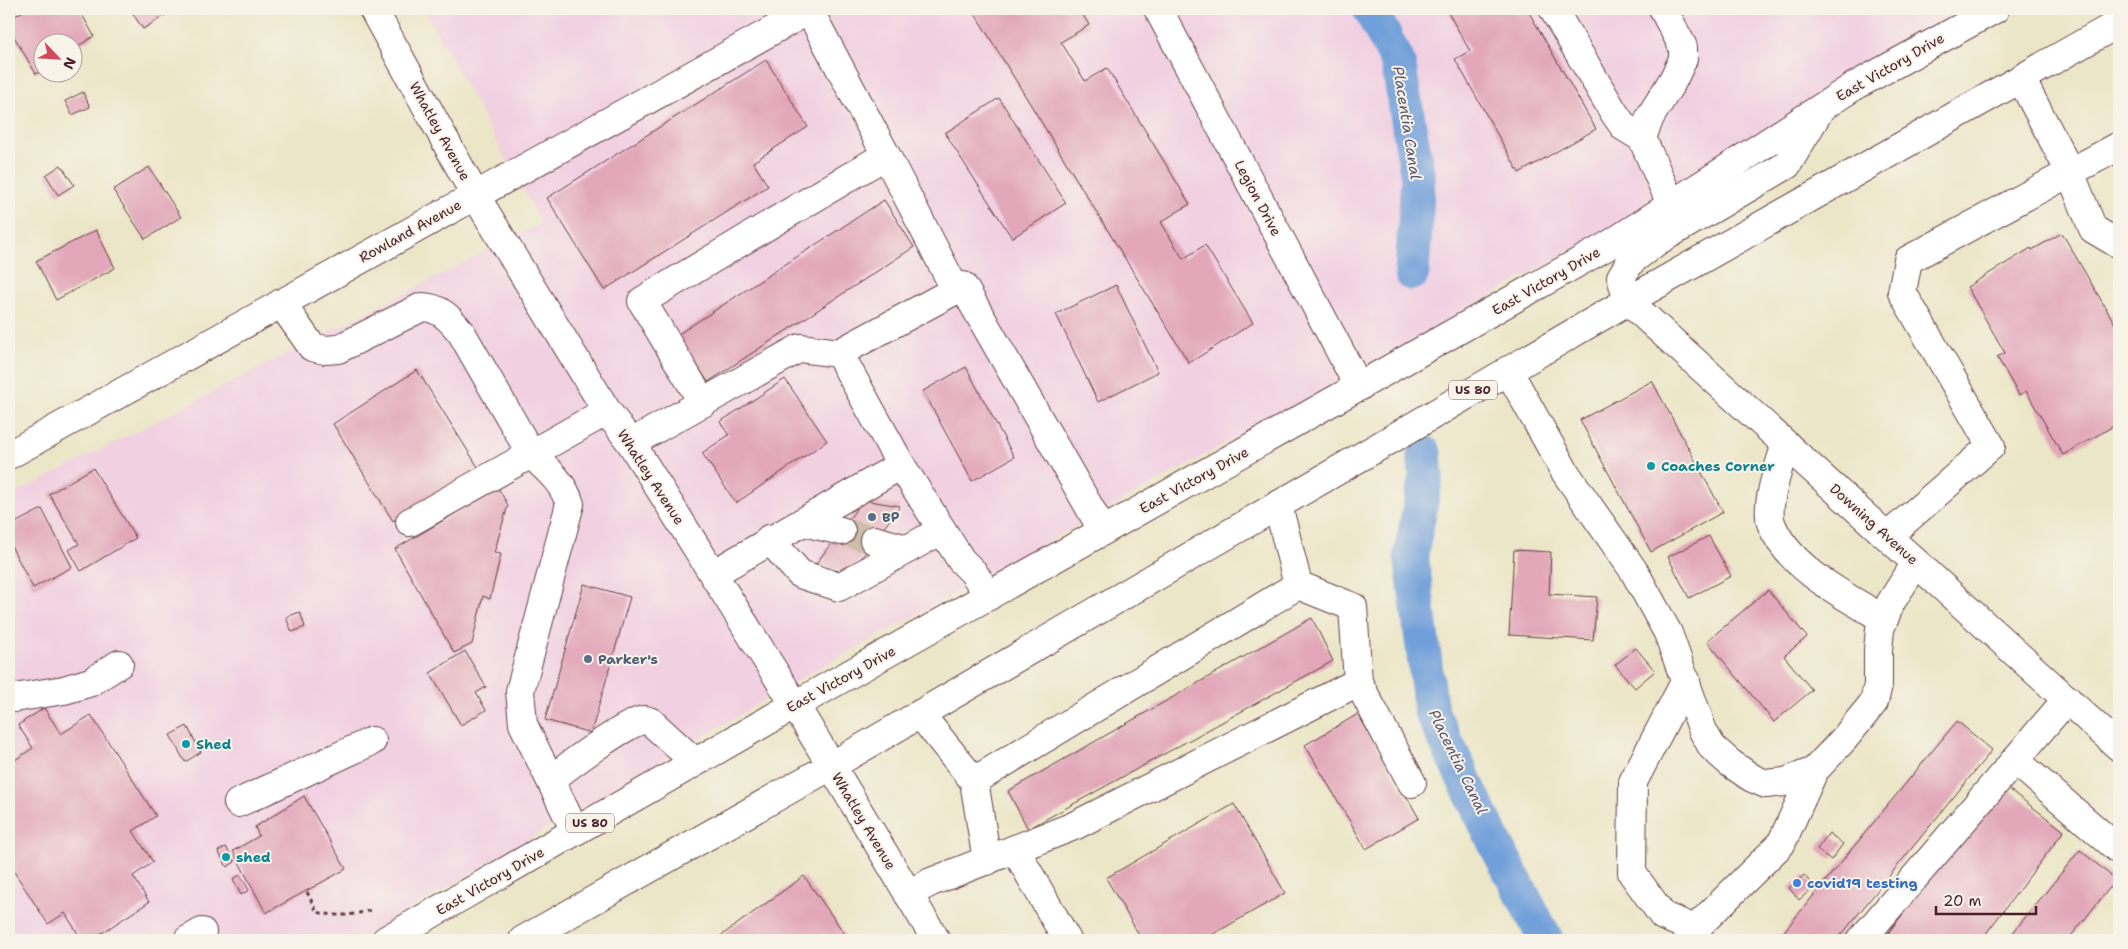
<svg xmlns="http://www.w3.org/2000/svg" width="2128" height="949" font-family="'Shantell Sans',sans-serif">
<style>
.built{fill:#f1d0e2}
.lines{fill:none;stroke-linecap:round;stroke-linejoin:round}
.canal{stroke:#709fd9;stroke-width:35}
.building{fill:#e2a8ba}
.minor-tunnel{stroke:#ccbea9;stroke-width:28;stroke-dasharray:28 14;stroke-linecap:butt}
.minor-casing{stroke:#623d43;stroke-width:30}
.major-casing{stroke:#623d43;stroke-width:30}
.path{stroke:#623d43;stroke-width:3;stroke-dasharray:4 4;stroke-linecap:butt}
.minor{stroke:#fff;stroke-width:28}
.major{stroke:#fff;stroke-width:28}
.culture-dot{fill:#0f9aa8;stroke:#f7f3e8;stroke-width:2}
.service-dot{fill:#5c6f8a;stroke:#f7f3e8;stroke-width:2}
.shop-dot{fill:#3f7fe0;stroke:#f7f3e8;stroke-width:2}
.labels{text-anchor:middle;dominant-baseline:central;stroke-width:4;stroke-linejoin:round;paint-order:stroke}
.shield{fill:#f7f3e8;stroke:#7e5f64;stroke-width:1}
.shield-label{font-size:12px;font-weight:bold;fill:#4a1f2b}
.street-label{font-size:14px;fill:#4a1f2b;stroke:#f7f3e8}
.culture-label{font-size:14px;font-weight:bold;fill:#0d838f;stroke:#f7f3e8;text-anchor:start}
.service-label{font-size:14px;font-weight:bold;fill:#4e5e75;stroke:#f7f3e8;text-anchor:start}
.shop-label{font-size:14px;font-weight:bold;fill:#366cbe;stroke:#f7f3e8;text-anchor:start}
.water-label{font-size:15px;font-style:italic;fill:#595271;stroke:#f7f3e8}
</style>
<rect width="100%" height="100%" fill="#f7f3e8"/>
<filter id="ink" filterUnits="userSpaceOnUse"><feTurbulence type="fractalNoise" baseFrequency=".02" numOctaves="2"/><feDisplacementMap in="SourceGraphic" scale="10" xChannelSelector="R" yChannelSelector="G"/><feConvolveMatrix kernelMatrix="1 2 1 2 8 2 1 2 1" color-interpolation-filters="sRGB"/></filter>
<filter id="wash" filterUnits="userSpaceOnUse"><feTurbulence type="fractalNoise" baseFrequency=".0096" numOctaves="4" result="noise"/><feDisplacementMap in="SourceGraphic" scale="20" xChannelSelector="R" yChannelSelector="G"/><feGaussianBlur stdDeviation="1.12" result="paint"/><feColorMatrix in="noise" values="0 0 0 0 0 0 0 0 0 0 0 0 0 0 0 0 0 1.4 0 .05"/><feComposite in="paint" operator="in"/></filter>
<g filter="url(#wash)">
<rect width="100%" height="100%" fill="#ece6c8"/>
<path class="built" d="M424,9H1994L1417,338L807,675L358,940H9V497L541,223Z"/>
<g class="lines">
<g class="canal">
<path d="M1370,9L1398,62L1418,178L1412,273"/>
<path d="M1424,453L1426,476L1411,554L1431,711L1495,843L1546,940"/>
</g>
</g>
<g id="blocks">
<g class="building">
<path d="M27,9H79L94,36L72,50V42H42V70L36,74L9,28V19Z"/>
<path d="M142,9H175L143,29L133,14Z"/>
<path d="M972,9H1079L1089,25L1061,42L1085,81L1107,68L1190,204L1161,222L1183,259L1205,245L1253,323L1189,363Z"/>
<path d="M1446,9H1527L1596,129L1519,173L1455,59L1470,51Z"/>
<path d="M766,60L808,127L753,162L768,186L604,290L547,198Z"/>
<path d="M83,92L90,107L72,115L65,101Z"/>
<path d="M999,98L1066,203L1012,238L945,133Z"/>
<path d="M61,165L74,185L58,195L46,175Z"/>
<path d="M149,167L181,217L145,239L113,190Z"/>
<path d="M884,200L914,247L708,382L677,335Z"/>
<path d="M96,230L115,268L56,300L36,261Z"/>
<path d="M2062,233L2115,324L2119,322V423L2063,455L2026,391L2019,395L1997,357L2005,353L1967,287L2031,248L2032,250Z"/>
<path d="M1116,285L1158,372L1098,402L1056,314Z"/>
<path d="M966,367L1014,457L972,481L923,391Z"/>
<path d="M417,370L478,467L393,521L333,424Z"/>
<path d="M785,379L827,441L736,503L702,453L729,435L720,422Z"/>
<path d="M1652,381L1723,512L1651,552L1580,420Z"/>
<path d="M93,468L136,538L81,571L69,550L79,544L49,494Z"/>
<path d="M498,488L508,505L494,553L501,554L490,599L483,596L472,644L454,653L395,549Z"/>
<path d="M863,500L900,506L851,572L813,568Z"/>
<path d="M42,509L72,567L33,588L9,542V526Z"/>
<path d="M1709,536L1731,576L1689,598L1668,557Z"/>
<path d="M1514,550L1551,552L1549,594L1597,597L1593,640L1509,635Z"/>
<path d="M584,584L630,597L591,733L545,720Z"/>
<path d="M1768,590L1807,637L1784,656L1812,690L1774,722L1707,641Z"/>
<path d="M300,612L305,627L292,632L286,617Z"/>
<path d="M1312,618L1333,661L1028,829L1008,791Z"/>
<path d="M1636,648L1655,671L1635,688L1615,665Z"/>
<path d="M465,651L486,687L476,693L486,710L461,725L430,673Z"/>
<path d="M44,708L61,734L91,715L156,816L133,831L153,862L133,876L149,902L91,940H82L65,913L48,924L9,864V764L33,748L18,725Z"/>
<path d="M1358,714L1419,818L1366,849L1305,745Z"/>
<path d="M1957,721L1992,750L1837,940H1777Z"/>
<path d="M187,726L201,752L185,762L170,735Z"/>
<path d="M2002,784L2064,831L1981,940H1883Z"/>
<path d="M304,796L346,869L266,913L233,851L259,836L255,827Z"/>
<path d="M1234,804L1285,893L1203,940H1142L1106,878Z"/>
<path d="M1829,833L1843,844L1831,860L1817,849Z"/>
<path d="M226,847L235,862L227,867L218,851Z"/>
<path d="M2080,850L2116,880L2068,940H2007Z"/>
<path d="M240,875L249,890L241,895L233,879Z"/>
<path d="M1804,875L1814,887L1799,900L1789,888Z"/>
<path d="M804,876L849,940H715Z"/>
</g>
</g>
</g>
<g filter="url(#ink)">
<use href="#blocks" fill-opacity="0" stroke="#623d43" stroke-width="1"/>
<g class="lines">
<path class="minor-tunnel" d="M841,531L874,540"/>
<defs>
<g id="minor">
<path d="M373,9L475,195L607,411L631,443L795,705L936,940"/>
<path d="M1158,9L1359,387"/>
<path d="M1553,9L1613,111L1624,127L1642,138L1671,204"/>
<path d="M2021,79L2070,172L2093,229L2115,242H2119"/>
<path d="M1642,138L1650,117L1673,80L1683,59V47L1663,9"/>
<path d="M886,155L955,289"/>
<path d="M1628,301L2119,747"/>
<path d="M281,303L312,347L325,350L338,349L422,307C440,307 450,319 461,332L531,454L607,411"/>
<path d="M839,353L901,465"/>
<path d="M1508,370L1565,472L1634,571L1668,633L1703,731L1712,747L1730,763L1752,778L1766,784L1785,782L1814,771L1844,739L1874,702L1878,685V650L1880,629L1891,602L1916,563"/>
<path d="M703,403L642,301L886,155L809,10"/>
<path d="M631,443L800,348L839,353L963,286L1103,531"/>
<path d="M1786,444C1780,463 1765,503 1771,523C1787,567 1846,597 1884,619"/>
<path d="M9,455L811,9"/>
<path d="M410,522L531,454C548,470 563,482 570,504L520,691L523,724L575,831"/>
<path d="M803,522L841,531"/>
<path d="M1888,536L1991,446L1902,292L1908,260L2119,146"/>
<path d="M769,539L800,574L839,587L942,530"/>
<path d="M874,540L907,549"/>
<path d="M713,574L901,465L961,560L973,572L989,596"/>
<path d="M1298,585L1353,607L1358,682L1412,783"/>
<path d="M1686,680L1633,782L1632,873L1663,916L1695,929L1781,844L1814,771"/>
<path d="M14,698L64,690L91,682L119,664"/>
<path d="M2067,699L2015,760L2119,850"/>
<path d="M920,714L974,781"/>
<path d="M551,780C565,768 628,721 644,720C646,720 649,721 651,722L695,762"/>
<path d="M238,803L372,741"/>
<path d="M1015,849L1067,940"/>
<path d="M987,861L974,781L1298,585L1278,505"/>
<path d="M908,894L931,882L1074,826L1358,682"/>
<path d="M188,940L202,932"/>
<path d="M1861,940L2015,760"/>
</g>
<g id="major">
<path d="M1628,301L1621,277L1631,261L1656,242L1787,165L1818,113"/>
<path d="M386,940L795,705L1609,245L1853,87L1995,9"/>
<path d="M523,940L831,766L1628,301L2119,23"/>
</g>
</defs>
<use href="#minor" class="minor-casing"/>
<use href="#major" class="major-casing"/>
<path class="path" d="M307,892L317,912C337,917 353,916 373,909"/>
<use href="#minor" class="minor"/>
<use href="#major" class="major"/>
</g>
</g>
<g class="culture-dot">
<circle cx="1651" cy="466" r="5"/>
<circle cx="186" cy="744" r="5"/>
<circle cx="226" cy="857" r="5"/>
</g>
<g class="service-dot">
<circle cx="872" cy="517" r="5"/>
<circle cx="588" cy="659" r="5"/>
</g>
<circle class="shop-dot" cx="1797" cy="883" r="5"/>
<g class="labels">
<g class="shield">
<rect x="1449" y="380.5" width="48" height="19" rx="4"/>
<rect x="566" y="813.5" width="48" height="19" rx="4"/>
</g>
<g class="shield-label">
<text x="1473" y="390">US 80</text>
<text x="590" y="823">US 80</text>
</g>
<g class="street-label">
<text transform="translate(1890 67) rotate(-30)">East Victory Drive</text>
<text transform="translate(440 131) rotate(61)">Whatley Avenue</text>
<text transform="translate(1258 198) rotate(62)">Legion Drive</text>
<text transform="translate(410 231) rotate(-29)">Rowland Avenue</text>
<text transform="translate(1546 281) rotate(-30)">East Victory Drive</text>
<text transform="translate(651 477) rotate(57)">Whatley Avenue</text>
<text transform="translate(1194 480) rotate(-29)">East Victory Drive</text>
<text transform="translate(1874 524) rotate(42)">Downing Avenue</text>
<text transform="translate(841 679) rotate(-29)">East Victory Drive</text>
<text transform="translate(864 821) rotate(59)">Whatley Avenue</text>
<text transform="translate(490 881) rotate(-30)">East Victory Drive</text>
</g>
<g class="culture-label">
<text x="1661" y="466">Coaches Corner</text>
<text x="196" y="744">Shed</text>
<text x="236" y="857">shed</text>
</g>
<g class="service-label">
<text x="882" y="517">BP</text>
<text x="598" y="659">Parker's</text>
</g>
<g class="shop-label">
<text x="1807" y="883">covid19 testing</text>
</g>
<g class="water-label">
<text transform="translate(1407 123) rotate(81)">Placentia Canal</text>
<text transform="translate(1458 762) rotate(64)">Placentia Canal</text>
</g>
</g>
<rect width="2128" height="949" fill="none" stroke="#f7f3e8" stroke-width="30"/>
<g transform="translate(58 58) rotate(115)"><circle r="24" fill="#f7f3e8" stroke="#b29e9c"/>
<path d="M0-4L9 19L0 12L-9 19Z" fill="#d1495b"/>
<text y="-8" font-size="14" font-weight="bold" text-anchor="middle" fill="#4a1f2b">N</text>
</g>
<path d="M1936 906v8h100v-8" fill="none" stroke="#4a1f2b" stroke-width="2.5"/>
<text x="1943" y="906" font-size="15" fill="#4a1f2b" stroke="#f7f3e8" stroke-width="4" paint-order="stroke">20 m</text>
</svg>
